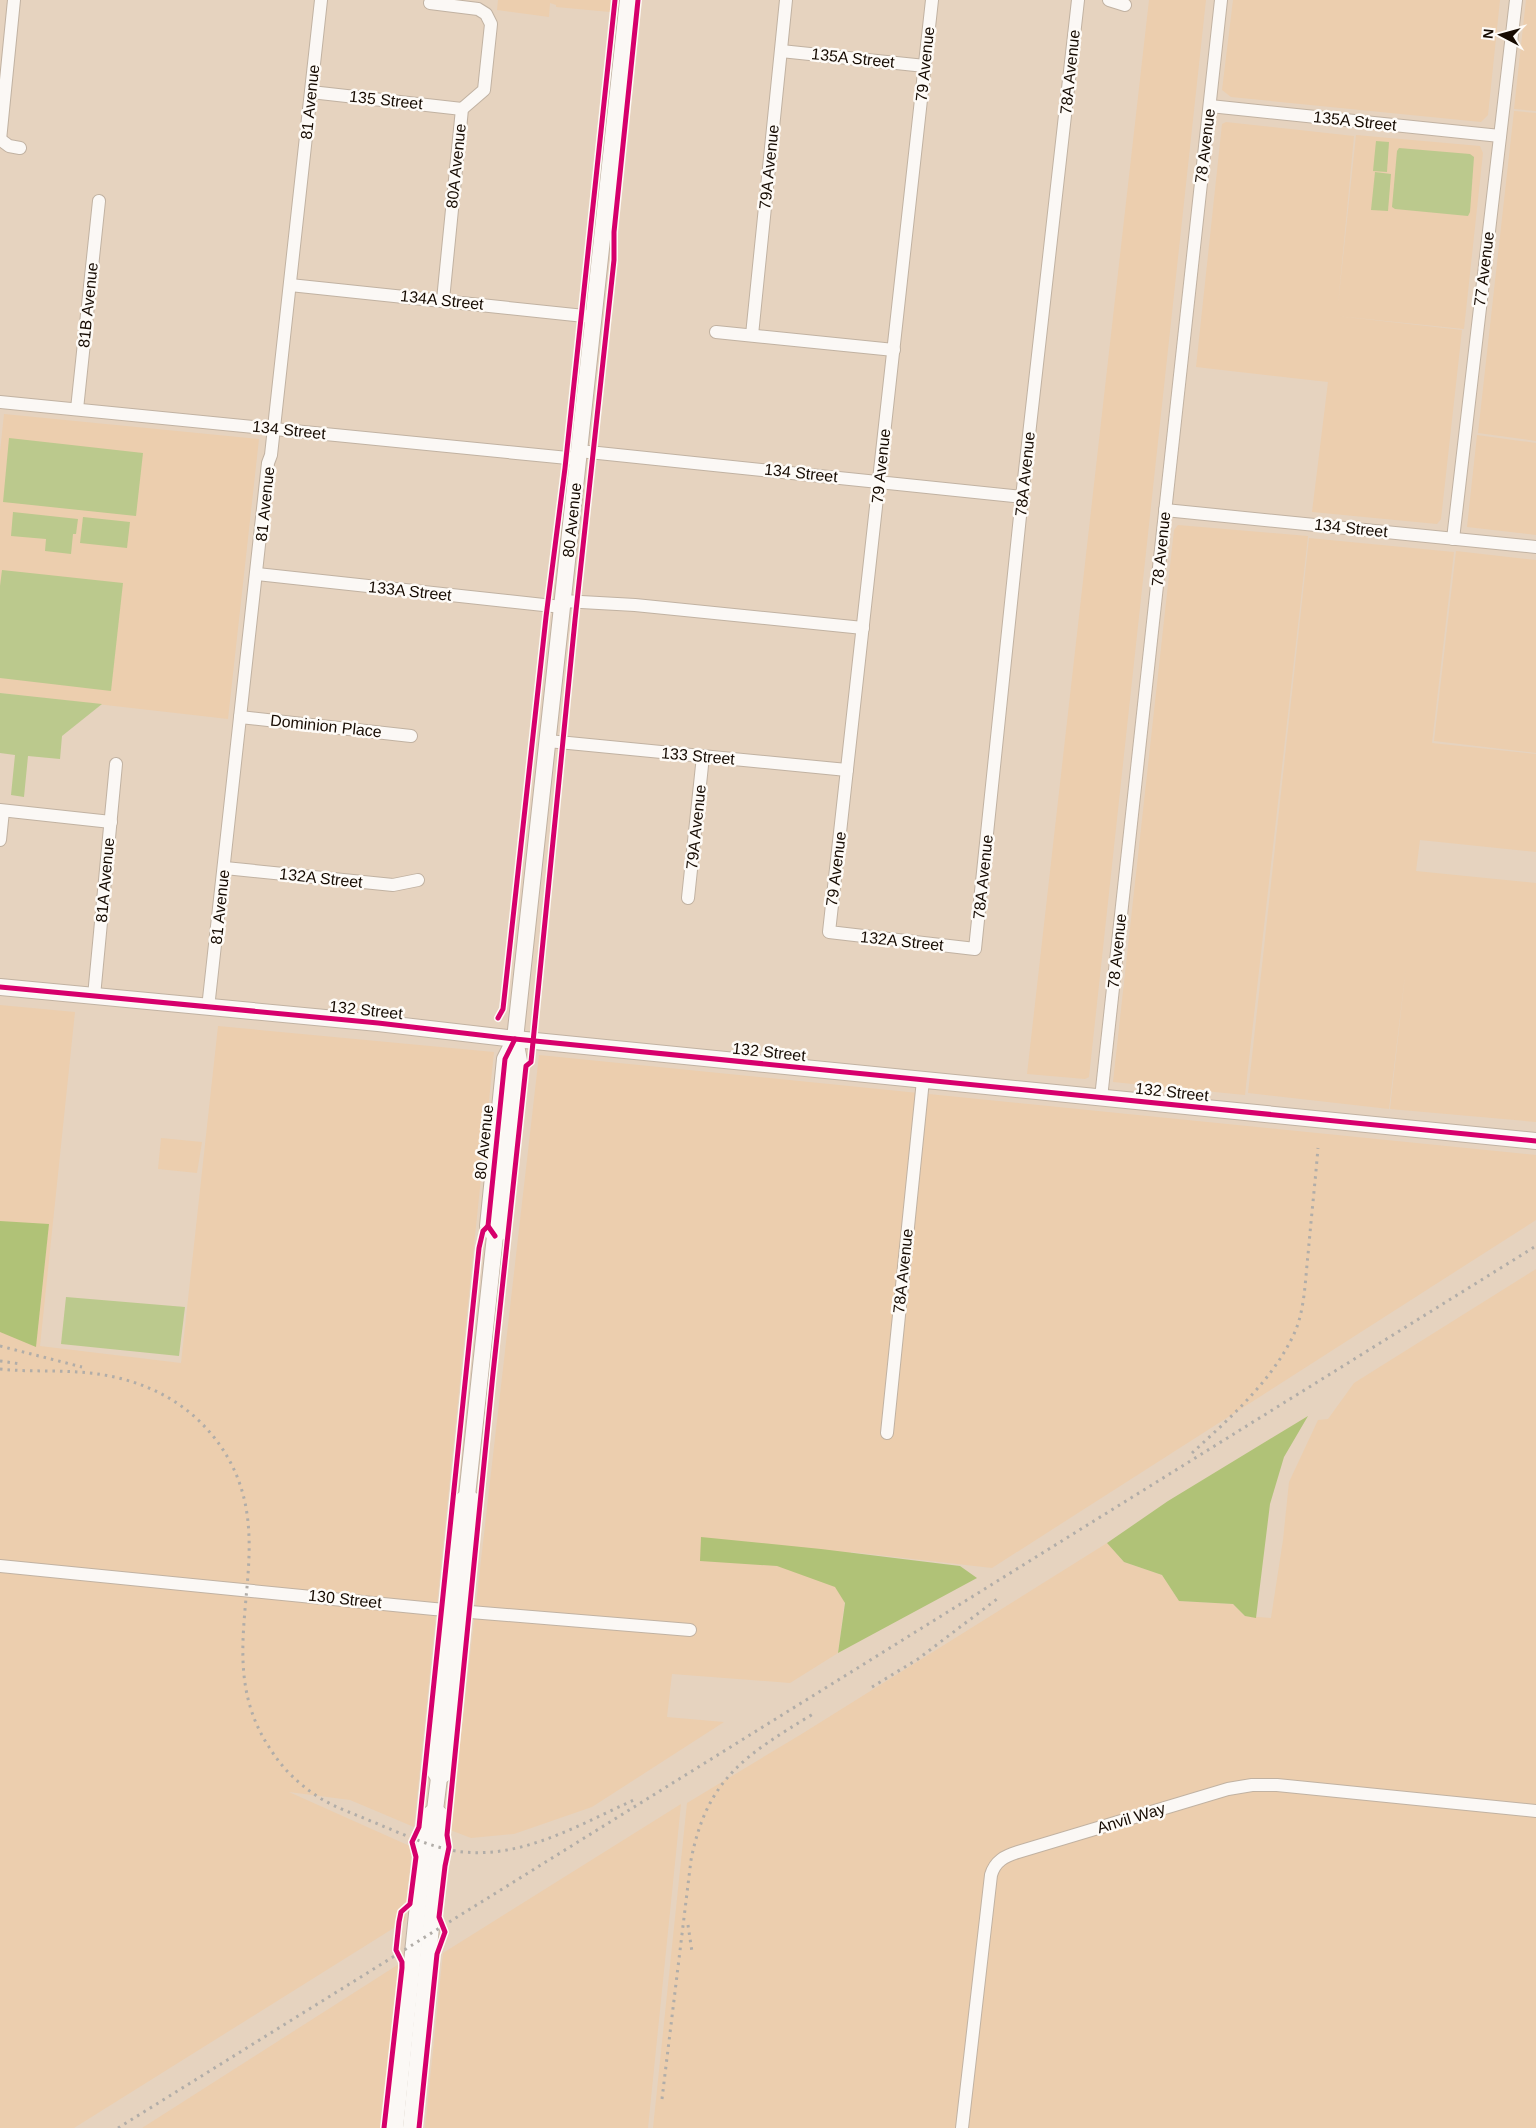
<svg xmlns="http://www.w3.org/2000/svg" width="1536" height="2128" font-family="Helvetica,sans-serif">
<style>
.built{fill:#ecceae}
.green{fill:#bbc98d}
.forest{fill:#b0c277}
.lines{fill:none;stroke-linecap:round;stroke-linejoin:round}
.minor-casing{stroke:#c1b2a2;stroke-width:14}
.major-casing{stroke:#c1b2a2;stroke-width:18}
.minor{stroke:#fbf8f5;stroke-width:12}
.major{stroke:#fbf8f5;stroke-width:16}
.rail{stroke:#b1ada8;stroke-width:3;stroke-dasharray:2.5 5;stroke-linecap:butt}
.cycleway-casing{stroke:#fefbf7;stroke-width:8}
.cycleway{stroke:#d6006c;stroke-width:5}
.labels{text-anchor:middle;dominant-baseline:central;stroke-width:5;stroke-linejoin:round;paint-order:stroke}
.street-label{font-size:16px;fill:#160b02;stroke:#fefbf7}
</style>
<rect width="100%" height="100%" fill="#e6d3bf"/>
<g class="built">
<path d="M498,0H612L610,12L556,7V5L550,3L549,17L497,10Z"/>
<path d="M1149,0H1206L1089,1077L1085,1079L1027,1074Z"/>
<path d="M1233,0H1500L1488,115L1481,122L1231,97L1222,90Z"/>
<path d="M1526,0H1536V111L1514,109Z"/>
<path d="M1514,111L1536,113V441L1478,433Z"/>
<path d="M1226,122L1354,136L1338,305L1356,135L1480,146L1483,153L1464,329L1337,316L1462,330L1441,519L1437,524L1312,512L1328,382L1196,367L1222,124Z"/>
<path d="M4,414L259,439L228,719L0,693V452Z"/>
<path d="M1477,435L1536,443V535L1467,527Z"/>
<path d="M1178,525L1308,536L1245,1095L1113,1082L1174,530Z"/>
<path d="M1309,538L1454,552L1432,743L1536,754V852L1420,840L1416,871L1536,883V1122L1390,1109L1406,967L1389,1109L1248,1093Z"/>
<path d="M1456,551L1536,560V753L1434,741Z"/>
<path d="M0,1005L75,1012L40,1346L181,1363L218,1026L494,1052L414,1827L350,1800L289,1792L412,1847L405,1921L74,2128H0Z"/>
<path d="M539,1055L1536,1155V1220L992,1568L851,1552L838,1653L790,1683L672,1674L667,1717L724,1722L592,1807L514,1834L471,1838L450,1830Z"/>
<path d="M161,1138L202,1142L197,1173L158,1169Z"/>
<path d="M1536,1269V2128H653L687,1803L800,1735L1107,1543L1124,1562L1162,1575L1179,1601L1233,1604L1245,1616L1271,1618L1283,1540L1289,1482L1318,1420L1328,1419L1354,1383Z"/>
<path d="M681,1804L648,2128H425L443,1953Z"/>
<path d="M399,1964L382,2128H142Z"/>
</g>
<g class="green">
<path d="M1376,141L1389,142L1387,172L1373,171Z"/>
<path d="M1399,148L1470,154L1474,157L1470,212L1468,216L1395,209L1392,207L1397,151Z"/>
<path d="M1375,172L1391,174L1388,211L1371,210Z"/>
<path d="M9,438L143,453L136,516L3,502Z"/>
<path d="M13,512L78,519L76,534H73L71,554L45,551L46,539L11,536Z"/>
<path d="M83,517L130,522L127,548L80,543Z"/>
<path d="M2,570L123,583L111,691L0,678V586Z"/>
<path d="M0,693L102,704L62,736L60,759L28,756L24,797L11,795L15,755L0,753Z"/>
<path d="M66,1297L185,1307L179,1356L61,1344Z"/>
</g>
<g class="forest">
<path d="M0,1221L49,1224L36,1347L0,1332Z"/>
<path d="M1308,1416L1284,1457L1270,1504L1256,1618L1245,1616L1233,1604L1179,1601L1162,1575L1124,1562L1107,1543L1168,1501Z"/>
<path d="M701,1537L821,1549L960,1566L977,1578L838,1653L845,1603L835,1587L777,1566L700,1561Z"/>
</g>
<g class="lines">
<defs>
<g id="minor">
<path d="M932,0L829,932L975,949L1022,497L1078,0"/>
<path d="M1109,0L1125,5"/>
<path d="M430,3L478,9L486,14L491,24L484,90L462,109L443,300"/>
<path d="M781,51L925,66"/>
<path d="M311,92L462,109"/>
<path d="M1210,106L1500,136"/>
<path d="M0,140L14,0"/>
<path d="M1,140L9,146L20,148"/>
<path d="M290,285L594,317"/>
<path d="M716,332L894,350"/>
<path d="M752,335L786,0"/>
<path d="M0,402L578,459"/>
<path d="M77,409L99,201"/>
<path d="M579,451L1022,497"/>
<path d="M1165,510L1536,547"/>
<path d="M1453,539L1516,0"/>
<path d="M257,574L562,607"/>
<path d="M563,601L635,605L863,628"/>
<path d="M240,717L411,736"/>
<path d="M548,741L847,770"/>
<path d="M0,810L111,822"/>
<path d="M0,840L3,811"/>
<path d="M225,868L393,885L418,880"/>
<path d="M688,898L703,756"/>
<path d="M94,996L116,764"/>
<path d="M208,1008L268,463L271,455L321,0"/>
<path d="M1101,1098L1221,0"/>
<path d="M887,1433L923,1080"/>
<path d="M0,1566L434,1609L690,1630"/>
<path d="M962,2128L991,1875C995,1861 1005,1856 1018,1852L1228,1789L1252,1785H1277L1536,1811"/>
</g>
<g id="major">
<path d="M0,987L378,1023L515,1039L1536,1141"/>
<path d="M495,1236L488,1226L505,1059L515,1039"/>
<path d="M439,1778L433,1768L459,1504L467,1496L495,1236L502,1229L519,1061L515,1039L628,0"/>
<path d="M395,2128L427,1817L435,1810L439,1778L446,1772L473,1501L467,1496"/>
<path d="M411,2128L442,1817L435,1810"/>
</g>
</defs>
<use href="#minor" class="minor-casing"/>
<use href="#major" class="major-casing"/>
<use href="#minor" class="minor"/>
<use href="#major" class="major"/>
<g class="rail">
<path d="M0,1346L82,1367"/>
<path d="M0,1361L21,1364"/>
<path d="M0,1369C26,1372 52,1370 77,1372C130,1375 179,1394 213,1436C295,1538 202,1645 269,1747C282,1768 298,1784 320,1798C336,1808 355,1814 373,1822C398,1832 423,1844 450,1850C516,1863 576,1826 634,1800"/>
<path d="M1192,1453C1230,1418 1272,1381 1294,1334C1305,1310 1305,1281 1308,1255C1311,1220 1315,1184 1318,1148"/>
<path d="M872,1687L918,1659L997,1599"/>
<path d="M688,1925L692,1952"/>
<path d="M662,2099L691,1860C707,1778 746,1755 813,1714"/>
<path d="M118,2128L1536,1246"/>
</g>
<defs>
<g id="cycleway">
<path d="M0,987L378,1023L515,1039L1536,1141"/>
<path d="M498,1018L503,1009L546,617L565,468L615,0"/>
<path d="M495,1236L488,1226L505,1059L515,1039"/>
<path d="M384,2128L402,1968V1962L396,1950L399,1922L401,1912L410,1904L416,1857L412,1842L419,1827L479,1248L483,1231L488,1226"/>
<path d="M419,2128L437,1954L445,1932L439,1917L445,1866L449,1847L447,1835C471,1579 498,1322 526,1066L531,1062L535,1022L575,620L614,260V232L638,0"/>
</g>
</defs>
<use href="#cycleway" class="cycleway-casing"/>
<use href="#cycleway" class="cycleway"/>
</g>
<g class="labels">
<g class="street-label">
<text transform="translate(853 58) rotate(6)">135A Street</text>
<text transform="translate(925 64) rotate(-84)">79 Avenue</text>
<text transform="translate(1070 72) rotate(-84)">78A Avenue</text>
<text transform="translate(386 100) rotate(6)">135 Street</text>
<text transform="translate(310 102) rotate(-84)">81 Avenue</text>
<text transform="translate(1355 121) rotate(6)">135A Street</text>
<text transform="translate(1205 146) rotate(-83)">78 Avenue</text>
<text transform="translate(456 166) rotate(-84)">80A Avenue</text>
<text transform="translate(769 167) rotate(-84)">79A Avenue</text>
<text transform="translate(1484 269) rotate(-83)">77 Avenue</text>
<text transform="translate(442 300) rotate(6)">134A Street</text>
<text transform="translate(88 305) rotate(-84)">81B Avenue</text>
<text transform="translate(289 430) rotate(6)">134 Street</text>
<text transform="translate(881 466) rotate(-84)">79 Avenue</text>
<text transform="translate(801 473) rotate(6)">134 Street</text>
<text transform="translate(1025 474) rotate(-84)">78A Avenue</text>
<text transform="translate(265 504) rotate(-84)">81 Avenue</text>
<text transform="translate(572 520) rotate(-84)">80 Avenue</text>
<text transform="translate(1351 528) rotate(6)">134 Street</text>
<text transform="translate(1161 549) rotate(-84)">78 Avenue</text>
<text transform="translate(410 591) rotate(6)">133A Street</text>
<text transform="translate(326 726) rotate(6)">Dominion Place</text>
<text transform="translate(698 756) rotate(5)">133 Street</text>
<text transform="translate(696 827) rotate(-84)">79A Avenue</text>
<text transform="translate(836 869) rotate(-83)">79 Avenue</text>
<text transform="translate(983 877) rotate(-84)">78A Avenue</text>
<text transform="translate(321 878) rotate(6)">132A Street</text>
<text transform="translate(105 880) rotate(-85)">81A Avenue</text>
<text transform="translate(220 907) rotate(-84)">81 Avenue</text>
<text transform="translate(902 941) rotate(6)">132A Street</text>
<text transform="translate(1117 951) rotate(-84)">78 Avenue</text>
<text transform="translate(366 1010) rotate(6)">132 Street</text>
<text transform="translate(769 1052) rotate(6)">132 Street</text>
<text transform="translate(1172 1092) rotate(6)">132 Street</text>
<text transform="translate(484 1142) rotate(-84)">80 Avenue</text>
<text transform="translate(903 1271) rotate(-84)">78A Avenue</text>
<text transform="translate(345 1599) rotate(6)">130 Street</text>
<text transform="translate(1131 1818) rotate(-17)">Anvil Way</text>
</g>
</g>
<g transform="translate(1501 35) rotate(276)" stroke="#fefbf7" stroke-width="4" paint-order="stroke">
<path d="M0-4L9 19L0 12L-9 19Z" fill="#160b02"/>
<text y="-8" font-size="14" font-weight="bold" text-anchor="middle" fill="#160b02">N</text>
</g>
</svg>
